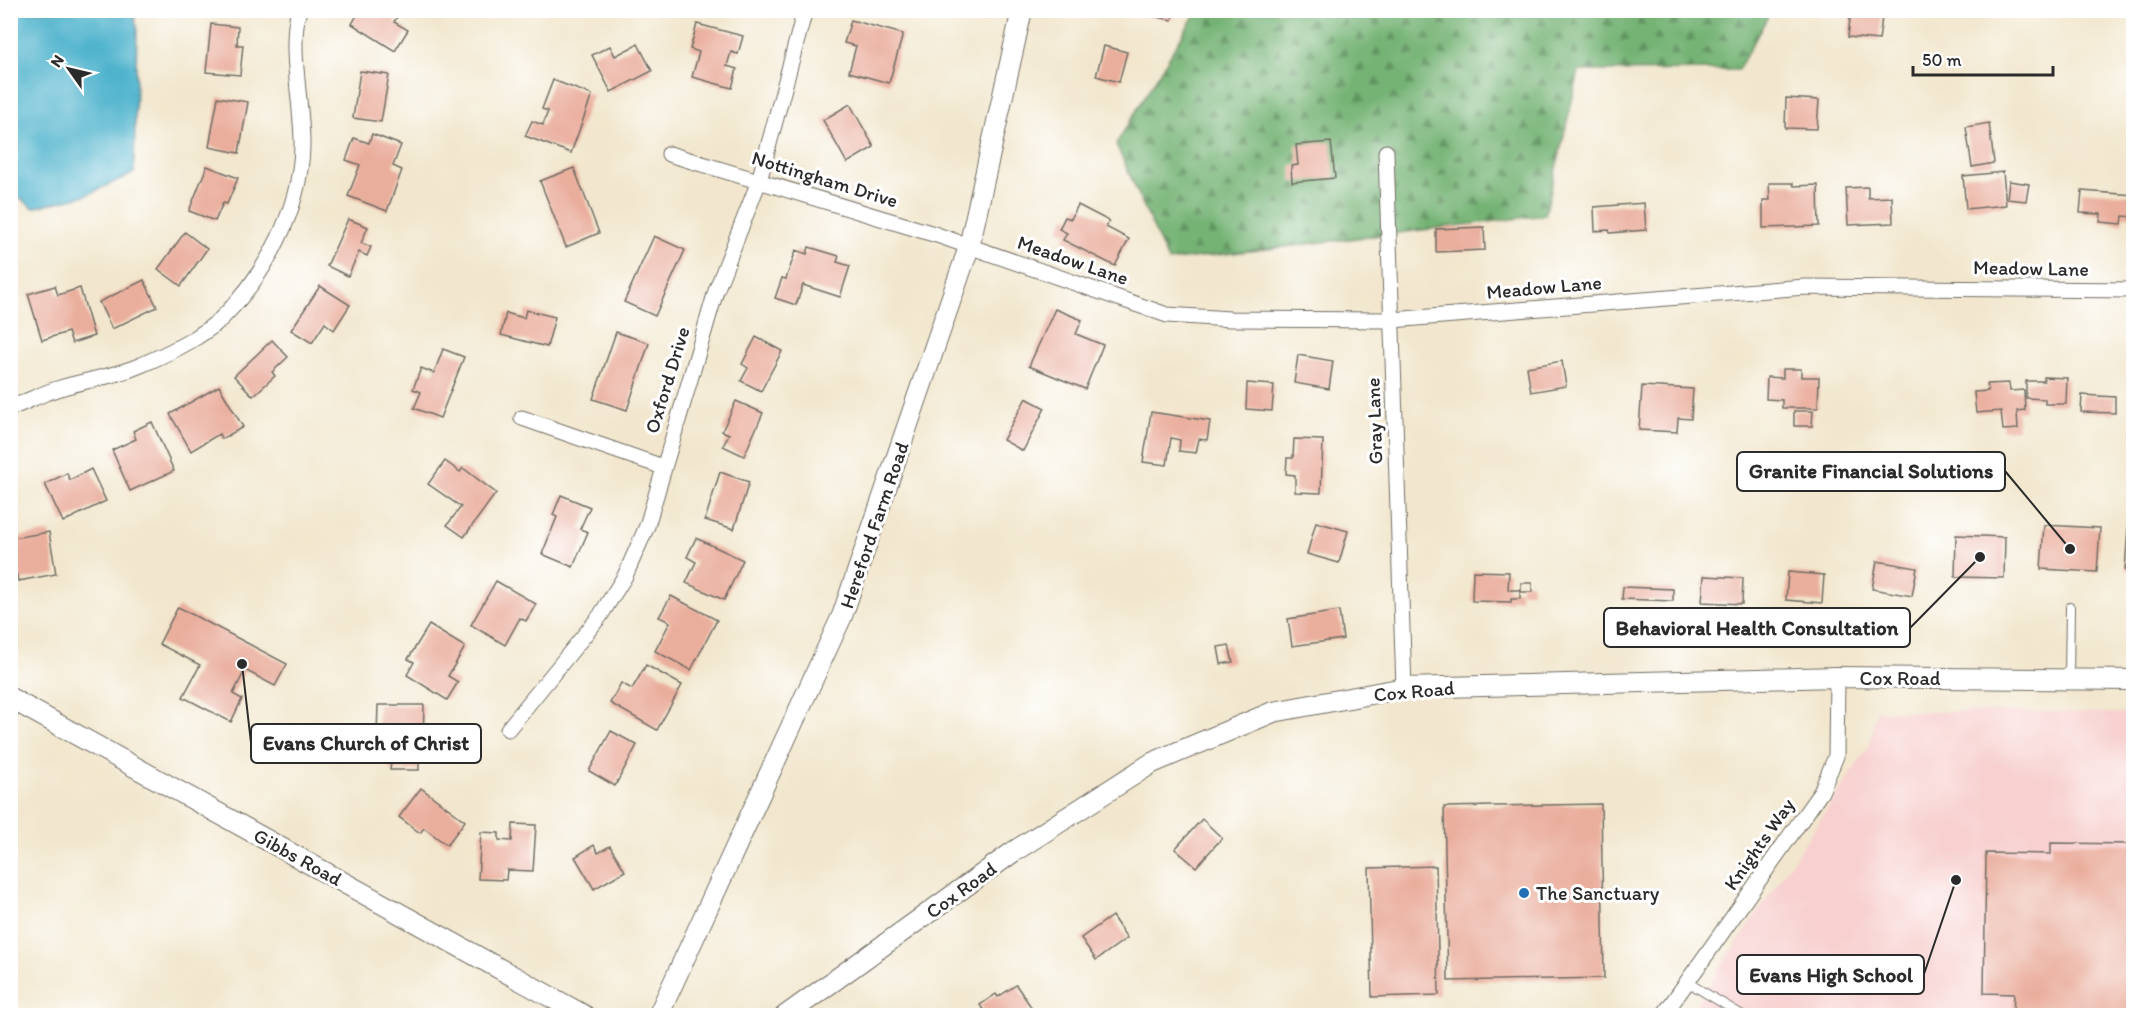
<svg xmlns="http://www.w3.org/2000/svg" width="2144" height="1026" font-family="Itim,sans-serif">
<style>
.built{fill:#f7d0cf}
.forest{fill:url(#forest-firs);stroke:#506f50;stroke-width:1.5}
.water{fill:#4db2cc;stroke:#3c6e7c;stroke-width:1.5}
.building{fill:#eaae9d}
.lines{fill:none;stroke-linecap:round;stroke-linejoin:round}
.service-casing{stroke:#716d64;stroke-width:10}
.minor-casing{stroke:#716d64;stroke-width:17}
.tertiary-casing{stroke:#716d64;stroke-width:22}
.service{stroke:#fff;stroke-width:8}
.minor{stroke:#fff;stroke-width:15}
.tertiary{stroke:#fff;stroke-width:20}
.poi-dot{fill:#1f6fb2;stroke:#fff;stroke-width:2}
.labels{text-anchor:middle;dominant-baseline:central;stroke-width:6;stroke-linejoin:round;paint-order:stroke}
.street-label{font-size:20px;fill:#2b2b2b;stroke:#fff}
.poi-label{font-size:20px;fill:#2b2b2b;stroke:#fff;text-anchor:start}
.leader{fill:none;stroke:#2b2b2b;stroke-width:2}
.callout-dot{fill:#2b2b2b;stroke:#fff;stroke-width:2}
.callout{fill:#fff;stroke:#2b2b2b;stroke-width:2}
.callout-label{font-size:21px;text-anchor:middle;font-weight:bold;fill:#2b2b2b}
</style>
<defs>
<pattern id="forest-firs" width="22" height="20" patternUnits="userSpaceOnUse" patternTransform="scale(1.5)"><rect width="22" height="20" fill="#74b374"/><path d="M5 1l3.5 6h-7zM16 11l3.5 6h-7z" fill="#5f925f"/></pattern>
</defs>
<rect width="100%" height="100%" fill="#fff"/>
<filter id="ink" filterUnits="userSpaceOnUse"><feTurbulence type="fractalNoise" baseFrequency=".0167" numOctaves="2"/><feDisplacementMap in="SourceGraphic" scale="12" xChannelSelector="R" yChannelSelector="G"/><feConvolveMatrix kernelMatrix="1 2 1 2 8 2 1 2 1" color-interpolation-filters="sRGB"/></filter>
<filter id="wash" filterUnits="userSpaceOnUse"><feTurbulence type="fractalNoise" baseFrequency=".008" numOctaves="4" result="noise"/><feDisplacementMap in="SourceGraphic" scale="24" xChannelSelector="R" yChannelSelector="G"/><feGaussianBlur stdDeviation="1.35" result="paint"/><feColorMatrix in="noise" values="0 0 0 0 0 0 0 0 0 0 0 0 0 0 0 0 0 1.4 0 .05"/><feComposite in="paint" operator="in"/></filter>
<g filter="url(#wash)">
<rect width="100%" height="100%" fill="#f2e7ce"/>
<path class="built" d="M1876,711L2133,713V1015L1688,1016L1870,745Z"/>
<path class="forest" d="M1197,11H1771L1738,70L1579,71L1545,215L1168,261L1116,144Z"/>
<path class="water" d="M10,11H133L137,28L134,173L87,195L33,208L11,191Z"/>
<g id="blocks">
<g class="building">
<path d="M360,10H401L394,22L408,30L395,51L352,24Z"/>
<path d="M1136,10H1174L1172,20L1135,13Z"/>
<path d="M1851,10H1883L1879,40L1848,37Z"/>
<path d="M851,20L903,34L889,83L849,72L856,46L844,43Z"/>
<path d="M211,24L238,27L237,45H243L240,75L206,72Z"/>
<path d="M697,24L743,36L738,54L731,52L727,66L737,69L732,88L692,77L699,52L690,49Z"/>
<path d="M638,44L652,71L611,92L592,55L610,46L615,56Z"/>
<path d="M1104,46L1127,52L1119,82L1096,76Z"/>
<path d="M360,71L389,75L381,122L353,118Z"/>
<path d="M553,80L592,95L571,153L525,136L532,121L543,125L548,111L542,109Z"/>
<path d="M218,97L248,102L239,153L209,147Z"/>
<path d="M1786,98L1819,100L1817,129L1785,128Z"/>
<path d="M850,104L874,147L847,163L823,120Z"/>
<path d="M1989,123L1994,163L1972,167L1966,127Z"/>
<path d="M372,134L401,145L393,166L402,170L387,211L348,196L360,165L346,160L354,138L369,143Z"/>
<path d="M1331,142L1335,178L1292,182L1291,166L1298,165L1296,145Z"/>
<path d="M207,166L238,178L227,204L223,203L215,221L189,211Z"/>
<path d="M574,168L599,233L566,247L540,181Z"/>
<path d="M2003,172L2006,205L1966,209L1963,176Z"/>
<path d="M2009,181L2029,184L2026,201L2007,199Z"/>
<path d="M1769,183H1793L1794,186L1818,185L1819,226L1763,228V200H1770Z"/>
<path d="M1868,187V198L1892,197L1893,223L1848,225L1846,188Z"/>
<path d="M2082,191L2134,195V217L2123,216L2122,224L2100,222L2101,214L2080,213Z"/>
<path d="M1644,203L1646,230L1610,233L1609,230L1595,231L1594,207Z"/>
<path d="M1078,205L1109,221L1106,227L1129,239L1115,266L1063,240L1067,233L1059,229L1065,217L1071,219Z"/>
<path d="M348,219L368,227L361,243L371,247L367,256L359,252L348,276L327,266Z"/>
<path d="M1484,227L1485,250L1436,252V229Z"/>
<path d="M185,232L207,249L181,286L158,269Z"/>
<path d="M654,236L685,250L655,316L624,302Z"/>
<path d="M809,247L839,256L837,262L850,266L840,297L803,285L796,305L775,298L782,278L786,279L796,250L807,254Z"/>
<path d="M144,280L157,307L112,329L99,302Z"/>
<path d="M55,286L58,295L80,288L94,336L72,343L68,332L42,340L28,294Z"/>
<path d="M320,286L350,305L334,330L325,323L312,343L291,330Z"/>
<path d="M1055,309L1082,320L1076,334L1103,345L1085,389L1029,366Z"/>
<path d="M526,310L555,317L547,347L501,335L506,313L524,318Z"/>
<path d="M10,331L14,346L10,347Z"/>
<path d="M616,332L649,343L627,410L593,399Z"/>
<path d="M756,337L782,351L761,391L741,381L748,368L742,364Z"/>
<path d="M272,340L288,357L272,372L275,376L253,396L234,376Z"/>
<path d="M443,349L464,357L440,418L414,408L421,392L413,389L421,368L434,373Z"/>
<path d="M1298,355L1333,361L1329,389L1294,383Z"/>
<path d="M1562,361L1566,386L1531,392L1527,367Z"/>
<path d="M1783,369H1801V377H1819L1818,408H1782V400L1766,399L1767,377L1783,378Z"/>
<path d="M2044,377L2067,378L2066,404H2045V399L2026,398V381H2044Z"/>
<path d="M1247,383L1274,385L1272,411L1246,409Z"/>
<path d="M2009,383L2010,391L2024,390L2025,410L2017,411L2018,429L2003,430L2001,411L1976,413L1974,392L1988,391L1987,384Z"/>
<path d="M219,386L243,427L222,439L219,434L191,451L170,414Z"/>
<path d="M1642,386L1693,389L1691,419L1678,418L1677,432L1639,430Z"/>
<path d="M2082,395L2115,397V413L2081,412Z"/>
<path d="M1026,398L1045,408L1023,451L1003,440Z"/>
<path d="M736,401L763,413L744,456L723,446L729,434L722,431Z"/>
<path d="M1794,411H1813L1812,426H1794Z"/>
<path d="M1151,412L1210,421L1207,440L1199,439L1196,453L1179,451L1180,440L1171,438L1167,465L1143,462Z"/>
<path d="M152,422L174,471L130,491L112,450L136,439L133,431Z"/>
<path d="M1294,439L1323,440L1321,493L1295,492V475L1286,474L1287,458H1293Z"/>
<path d="M445,461L460,472L463,468L496,493L464,537L447,525L461,507L428,484Z"/>
<path d="M91,469L106,501L63,522L45,484L67,473L70,480Z"/>
<path d="M720,472L749,482L734,529L705,520Z"/>
<path d="M561,495L590,507L580,529L588,532L573,567L542,554L557,517L553,515Z"/>
<path d="M1316,522L1348,531L1339,563L1307,554Z"/>
<path d="M2044,525L2100,528L2097,572L2041,569Z"/>
<path d="M2128,527H2134V571L2125,570Z"/>
<path d="M49,532L56,574L18,581L17,575L10,576V533L13,538Z"/>
<path d="M1956,535L2005,537L2004,578L1955,577Z"/>
<path d="M696,538L743,560L724,600L686,583L696,562L687,557Z"/>
<path d="M1877,561L1917,568L1912,596L1872,589Z"/>
<path d="M1473,571L1509,572L1508,590H1520V599H1511V602L1472,601Z"/>
<path d="M1788,572L1824,575L1822,603L1786,600Z"/>
<path d="M1704,576L1743,578L1742,604L1702,602Z"/>
<path d="M496,581L536,604L526,621L520,618L505,645L471,625Z"/>
<rect x="1521" y="583" width="11" height="9"/>
<path d="M1623,587L1673,589V601L1622,599Z"/>
<path d="M671,596L717,620L691,670L655,651L670,622L659,617Z"/>
<path d="M178,607L287,664L275,686L245,670L233,694L242,699L231,722L183,697L200,665L159,644Z"/>
<path d="M1339,611L1343,639L1292,646L1288,619Z"/>
<path d="M429,625L465,647L448,676L458,682L447,700L407,675L414,662L408,659Z"/>
<path d="M1229,645L1233,662L1221,664L1218,647Z"/>
<path d="M646,665L682,685L657,730L610,703L621,683L632,689Z"/>
<path d="M378,705H424L423,745H419V770H390L391,762H376Z"/>
<path d="M611,731L637,745L615,786L589,771Z"/>
<path d="M421,788L465,821L447,845L424,828L420,833L399,817Z"/>
<path d="M1601,804L1604,978L1448,981L1444,807Z"/>
<path d="M1202,819L1222,838L1196,867L1175,849Z"/>
<path d="M513,824L536,825L533,871L507,870L506,880L478,879L481,832L499,833V840L512,841Z"/>
<path d="M2051,843L2134,844V1016H2013L2014,994L1984,993L1986,853L2051,854Z"/>
<path d="M594,845L598,853L610,846L625,871L594,889L575,857Z"/>
<path d="M1436,866L1439,995L1372,997L1369,868Z"/>
<path d="M1112,916L1127,938L1096,960L1081,938Z"/>
<path d="M1016,985L1032,1008L1022,1016H987L980,1005L996,994L998,997Z"/>
</g>
</g>
</g>
<g filter="url(#ink)">
<use href="#blocks" fill-opacity="0" stroke="#716d64" stroke-width="1.5"/>
<g class="lines">
<defs>
<g id="service">
<path d="M2069,678L2070,607"/>
<path d="M1687,982L1744,1016"/>
</g>
<g id="minor">
<path d="M1386,152L1404,688"/>
<path d="M669,154L937,235L1167,315L1230,319L1392,320L1805,287L2134,290"/>
<path d="M10,408C26,402 41,394 57,389C84,380 114,377 141,365C169,353 201,338 223,317C267,273 300,210 302,147C303,107 288,48 299,10"/>
<path d="M522,418L663,467"/>
<path d="M508,729L600,616L625,576L647,526L716,291L759,181L805,10"/>
<path d="M1663,1016L1821,792L1836,756L1837,677"/>
</g>
<g id="tertiary">
<path d="M10,698L585,1016"/>
<path d="M658,1016L842,616L969,247L1022,10"/>
<path d="M785,1016L1013,852L1152,763L1273,712L1404,688L1837,677L2134,680"/>
</g>
</defs>
<use href="#service" class="service-casing"/>
<use href="#minor" class="minor-casing"/>
<use href="#tertiary" class="tertiary-casing"/>
<use href="#service" class="service"/>
<use href="#minor" class="minor"/>
<use href="#tertiary" class="tertiary"/>
</g>
</g>
<circle class="poi-dot" cx="1524" cy="893" r="6"/>
<g class="labels">
<g class="street-label">
<text transform="translate(825 179) rotate(17)">Nottingham Drive</text>
<text transform="translate(1073 260) rotate(19)">Meadow Lane</text>
<text transform="translate(2031 268) rotate(1)">Meadow Lane</text>
<text transform="translate(1544 287) rotate(-5)">Meadow Lane</text>
<text transform="translate(667 380) rotate(-73)">Oxford Drive</text>
<text transform="translate(1374 421) rotate(-92)">Gray Lane</text>
<text transform="translate(874 525) rotate(-71)">Hereford Farm Road</text>
<text x="1900" y="678">Cox Road</text>
<text transform="translate(1414 691) rotate(-5)">Cox Road</text>
<text transform="translate(1759 844) rotate(-55)">Knights Way</text>
<text transform="translate(298 857) rotate(29)">Gibbs Road</text>
<text transform="translate(961 890) rotate(-36)">Cox Road</text>
</g>
<g class="poi-label">
<text x="1536" y="893">The Sanctuary</text>
</g>
</g>
<path class="leader" d="M2070 549L2005 471M1980 557L1910 628M242 664L251 743M1956 880L1924 974"/>
<g class="callout-dot">
<circle cx="2070" cy="549" r="6"/>
<circle cx="1980" cy="557" r="6"/>
<circle cx="242" cy="664" r="6"/>
<circle cx="1956" cy="880" r="6"/>
</g>
<g class="callout">
<rect x="1737" y="452" width="268" height="39" rx="6"/>
<rect x="1604" y="608" width="306" height="39" rx="6"/>
<rect x="251" y="724" width="230" height="39" rx="6"/>
<rect x="1737" y="955" width="187" height="39" rx="6"/>
</g>
<g class="callout-label">
<text x="1871" y="478">Granite Financial Solutions</text>
<text x="1757" y="635">Behavioral Health Consultation</text>
<text x="366" y="750">Evans Church of Christ</text>
<text x="1831" y="982">Evans High School</text>
</g>
<rect width="2144" height="1026" fill="none" stroke="#fff" stroke-width="36"/>
<g transform="translate(69 69) rotate(304)" stroke="#ffffff" stroke-width="4.5" paint-order="stroke">
<path d="M0-4.5L10 22L0 15L-10 22Z" fill="#2b2b2b"/>
<text y="-9" font-size="16" font-weight="bold" text-anchor="middle" fill="#2b2b2b">N</text>
</g>
<path d="M1913 66v9h140v-9" fill="none" stroke="#2b2b2b" stroke-width="3"/>
<text x="1922" y="66" font-size="18" fill="#2b2b2b" stroke="#ffffff" stroke-width="4.5" paint-order="stroke">50 m</text>
</svg>
